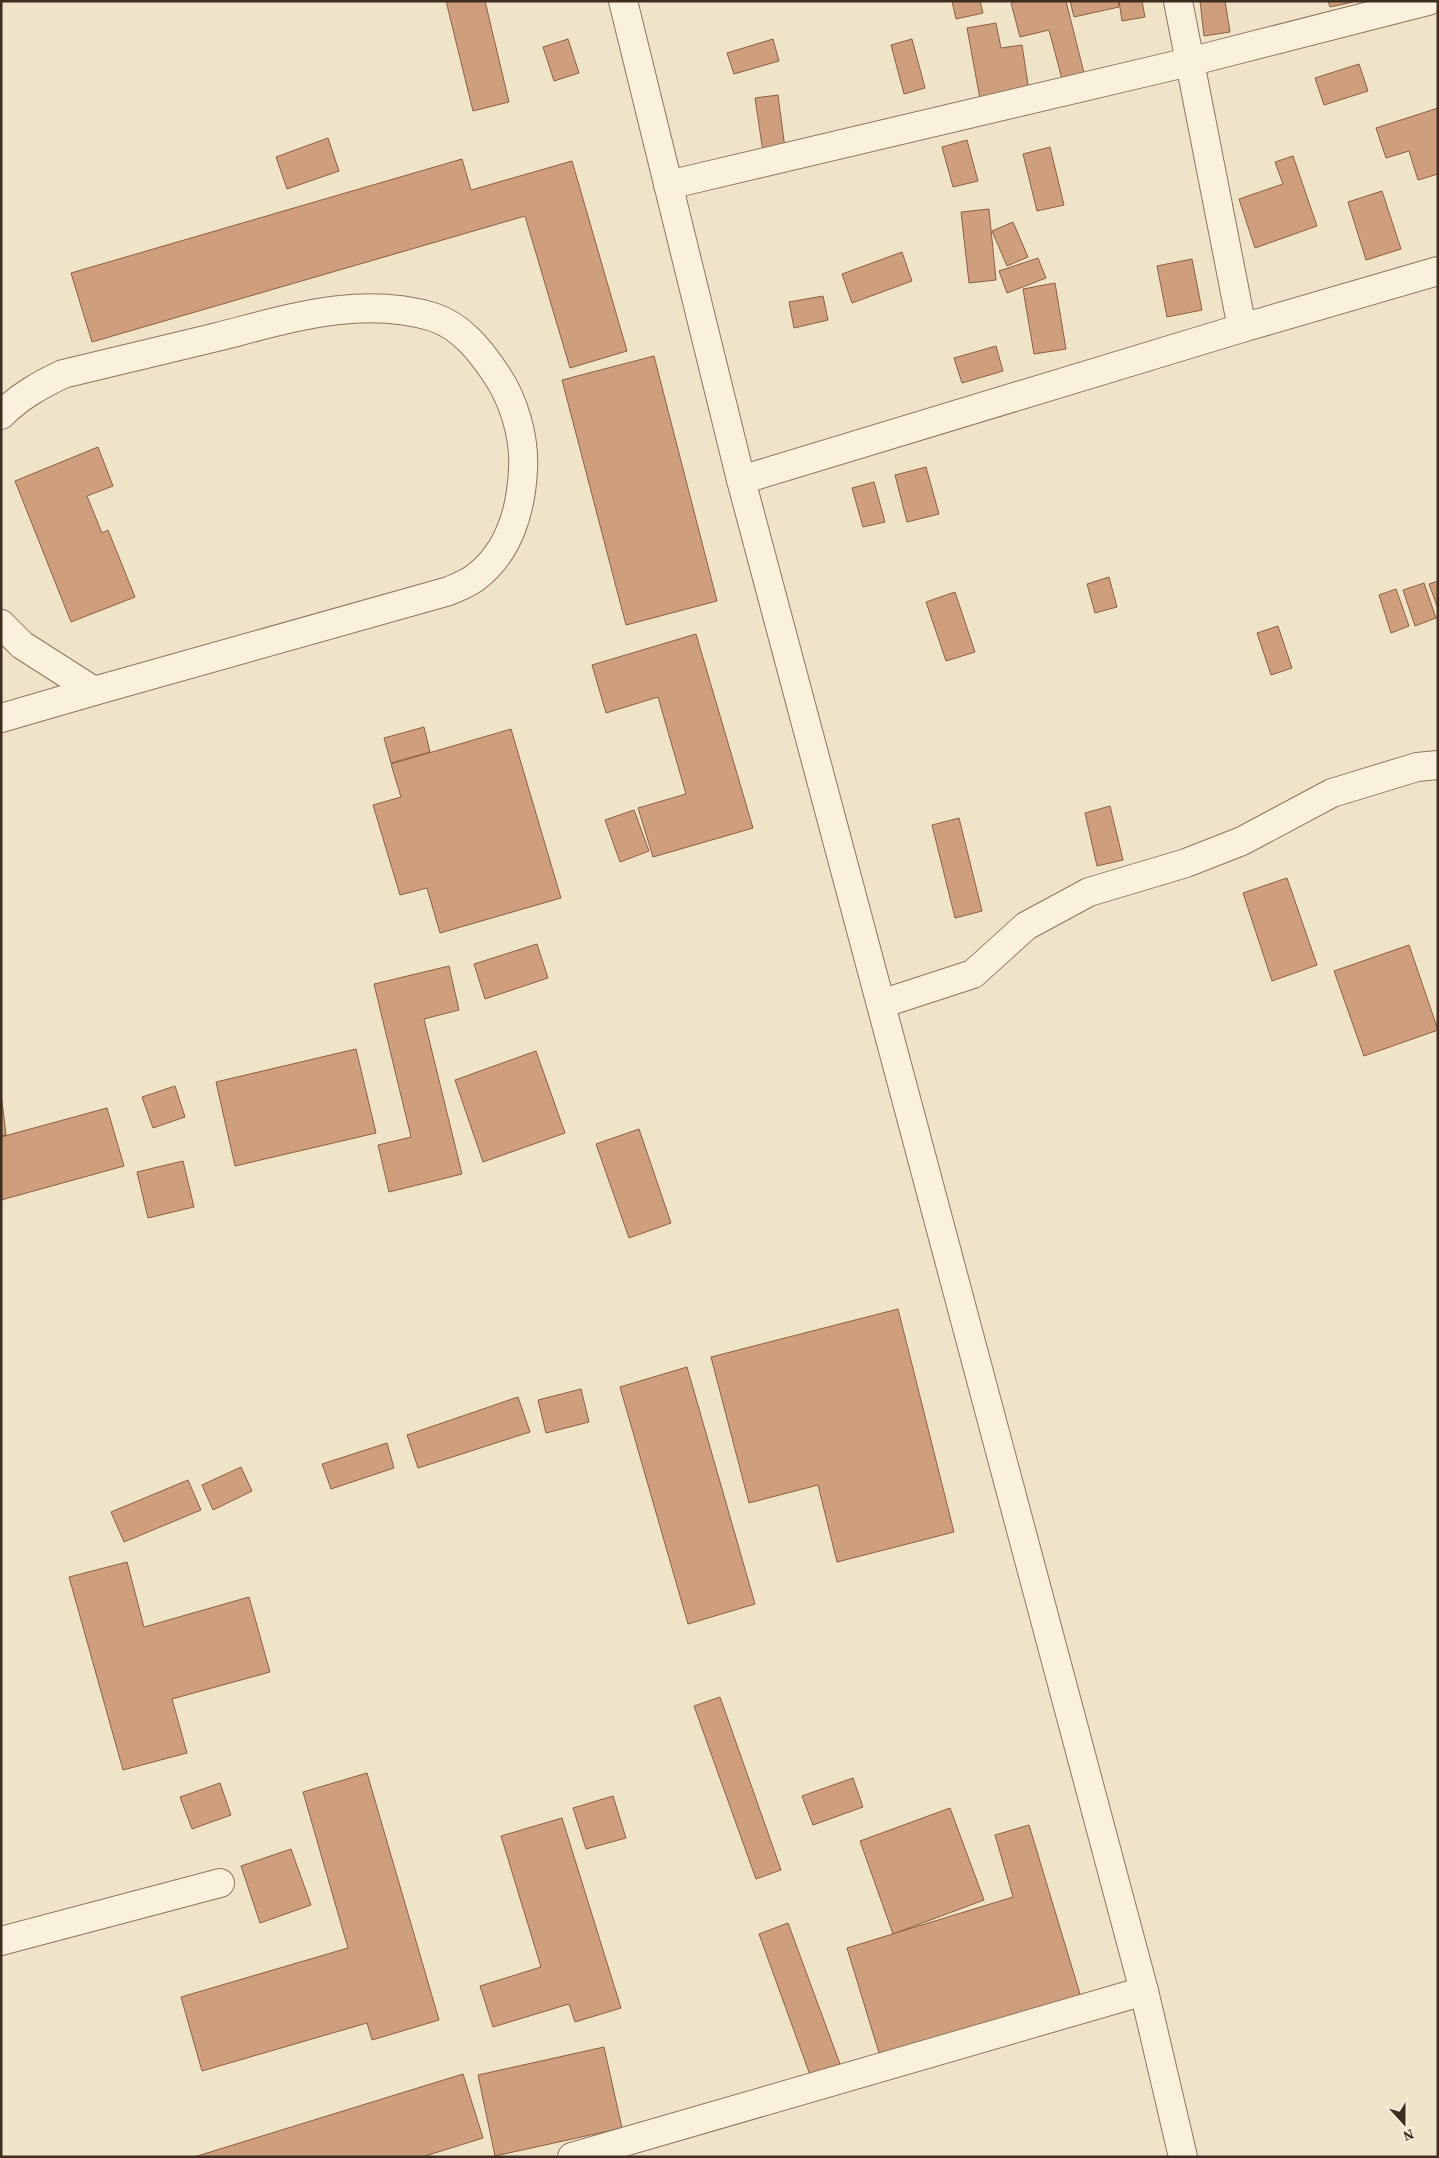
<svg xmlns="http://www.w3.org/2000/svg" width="1439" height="2158" font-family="'Source Serif 4',serif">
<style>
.building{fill:#cf9f7d;stroke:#8d5f41}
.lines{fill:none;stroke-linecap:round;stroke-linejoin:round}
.minor-casing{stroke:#8d765c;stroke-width:30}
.minor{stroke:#faf1dc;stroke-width:28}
</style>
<rect width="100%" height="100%" fill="#f0e4c8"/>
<g class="building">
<path d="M446,1H485L509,102L473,111Z"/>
<path d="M952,1H980L983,13L956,19Z"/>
<path d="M1018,1H1066L1085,77L1063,83L1049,30L1020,37L1011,3Z"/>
<path d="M1070,1H1118L1119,7L1074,17Z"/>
<path d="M1119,1H1142L1145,17L1122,21Z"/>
<path d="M1200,1H1225L1230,32L1204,36Z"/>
<path d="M1328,1H1353V2L1330,7Z"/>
<path d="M996,23L1001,48L1022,45L1029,91L980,99L967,28Z"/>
<path d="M568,39L579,73L554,81L543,47Z"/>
<path d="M773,39L779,61L734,74L727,53Z"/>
<path d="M912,39L925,88L904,94L891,45Z"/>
<path d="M1359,64L1368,91L1324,105L1315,78Z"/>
<path d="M778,95L786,156L764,159L755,98Z"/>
<path d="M1438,108V174L1418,180L1409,151L1386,158L1376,128Z"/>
<path d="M328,138L339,171L287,189L276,157Z"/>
<path d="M967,140L978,181L953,187L942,147Z"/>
<path d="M1050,147L1064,205L1037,211L1023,154Z"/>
<path d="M1293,156L1317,226L1255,248L1239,199L1283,184L1275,162Z"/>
<path d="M462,159L471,190L572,161L627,351L570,368L525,216L92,342L71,273Z"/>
<path d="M1382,191L1401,249L1366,260L1348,202Z"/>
<path d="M989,209L996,280L969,283L961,212Z"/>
<path d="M1013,222L1028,257L1007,266L992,231Z"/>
<path d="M902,252L912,281L852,303L842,274Z"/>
<path d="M1038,258L1046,278L1007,293L999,271Z"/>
<path d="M1192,259L1202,310L1167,317L1157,266Z"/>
<path d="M1055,283L1066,349L1034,354L1023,289Z"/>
<path d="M823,296L828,320L794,328L789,302Z"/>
<path d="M996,346L1003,371L962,383L954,358Z"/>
<path d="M654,356L717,601L626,625L562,380Z"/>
<path d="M98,447L113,486L87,496L102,533L108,530L135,597L71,622L15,481Z"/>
<path d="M926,467L939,514L907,522L895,475Z"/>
<path d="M874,482L885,522L863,527L852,488Z"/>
<path d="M1109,577L1117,607L1095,613L1087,584Z"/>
<path d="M1438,581V609L1429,584Z"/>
<path d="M1424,583L1436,618L1415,626L1403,590Z"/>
<path d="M1396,589L1409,626L1391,633L1379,595Z"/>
<path d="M955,592L975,652L946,661L926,602Z"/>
<path d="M1278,626L1292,668L1271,675L1257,633Z"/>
<path d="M696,634L753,828L653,857L638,808L686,794L658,697L606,713L592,665Z"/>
<path d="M424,727L430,752L391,763L384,738Z"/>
<path d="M511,729L561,898L440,933L427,888L400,895L373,805L401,797L391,764Z"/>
<path d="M1110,806L1123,860L1097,866L1085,813Z"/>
<path d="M634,810L649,851L620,862L605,820Z"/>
<path d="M959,818L982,911L955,918L932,825Z"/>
<path d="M1287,878L1317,965L1272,981L1243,893Z"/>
<path d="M537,944L548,978L485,999L474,964Z"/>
<path d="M1409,945L1438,1030L1364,1056L1334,971Z"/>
<path d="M449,966L459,1010L424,1019L462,1174L389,1192L378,1145L411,1137L374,984Z"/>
<path d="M356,1049L376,1133L235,1166L216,1082Z"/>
<path d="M536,1051L565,1133L483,1162L455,1080Z"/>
<path d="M175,1086L185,1117L153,1128L142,1097Z"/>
<path d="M1,1093L6,1135L1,1136Z"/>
<path d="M107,1108L124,1166L1,1200V1137Z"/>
<path d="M639,1129L671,1223L629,1238L596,1144Z"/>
<path d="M183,1161L194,1207L148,1218L137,1172Z"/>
<path d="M898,1309L954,1532L837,1562L818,1485L749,1503L711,1357Z"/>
<path d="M687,1367L755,1604L688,1624L620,1387Z"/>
<path d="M581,1389L589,1422L546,1433L538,1400Z"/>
<path d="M518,1397L530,1432L418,1468L407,1435Z"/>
<path d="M387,1443L394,1468L331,1489L322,1464Z"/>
<path d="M241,1467L252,1491L213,1510L202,1485Z"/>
<path d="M188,1480L201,1510L124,1542L111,1512Z"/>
<path d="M127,1562L144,1627L249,1597L270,1672L172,1699L187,1753L123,1770L69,1577Z"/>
<path d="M720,1697L781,1870L756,1879L694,1706Z"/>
<path d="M367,1773L439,2020L372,2040L367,2023L202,2071L181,1997L348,1948L303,1792Z"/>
<path d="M853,1778L863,1807L813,1825L802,1796Z"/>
<path d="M220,1783L231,1815L192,1829L180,1797Z"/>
<path d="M613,1796L626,1838L586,1849L573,1808Z"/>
<path d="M950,1808L984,1900L893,1934L860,1841Z"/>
<path d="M562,1818L621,2008L575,2022L569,2004L493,2027L480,1986L541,1967L501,1836Z"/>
<path d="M1029,1825L1083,2004L883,2066L847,1948L1013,1897L995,1835Z"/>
<path d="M291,1849L311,1905L260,1923L241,1866Z"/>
<path d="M788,1923L840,2064L810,2075L759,1934Z"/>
<path d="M604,2047L622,2128L495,2156L478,2075Z"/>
<path d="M463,2074L483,2138L422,2157H194Z"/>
</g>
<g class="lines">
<defs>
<g id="minor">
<path d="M623,1L741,480L1144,1991L1183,2157"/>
<path d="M1178,1L1242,328"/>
<path d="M668,185L1189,62L1428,1"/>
<path d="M1,415C20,396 40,385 63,374C115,362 166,349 217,337C288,319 360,295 433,317C461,326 480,350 496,374C514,400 525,438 523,470C521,510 509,552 476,577C469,583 458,587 449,591L94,691L22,645L1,624"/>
<path d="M741,480L1242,328L1438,271"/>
<path d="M1,718L94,691"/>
<path d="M881,1004L973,974L1026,926L1089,892L1186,863L1242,841L1332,793L1417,767L1438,765"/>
<path d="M1,1941L220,1883"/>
<path d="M572,2157L1144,1991"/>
</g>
</defs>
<use href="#minor" class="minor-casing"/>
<use href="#minor" class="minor"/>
</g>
<rect width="1439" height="2158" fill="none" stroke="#3d2e20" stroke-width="5"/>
<g transform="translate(1404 2123) rotate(159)" stroke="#f7eed8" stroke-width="4" paint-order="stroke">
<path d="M0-4L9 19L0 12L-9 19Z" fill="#3d2e20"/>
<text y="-8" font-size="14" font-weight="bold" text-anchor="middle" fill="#3d2e20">N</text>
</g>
</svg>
